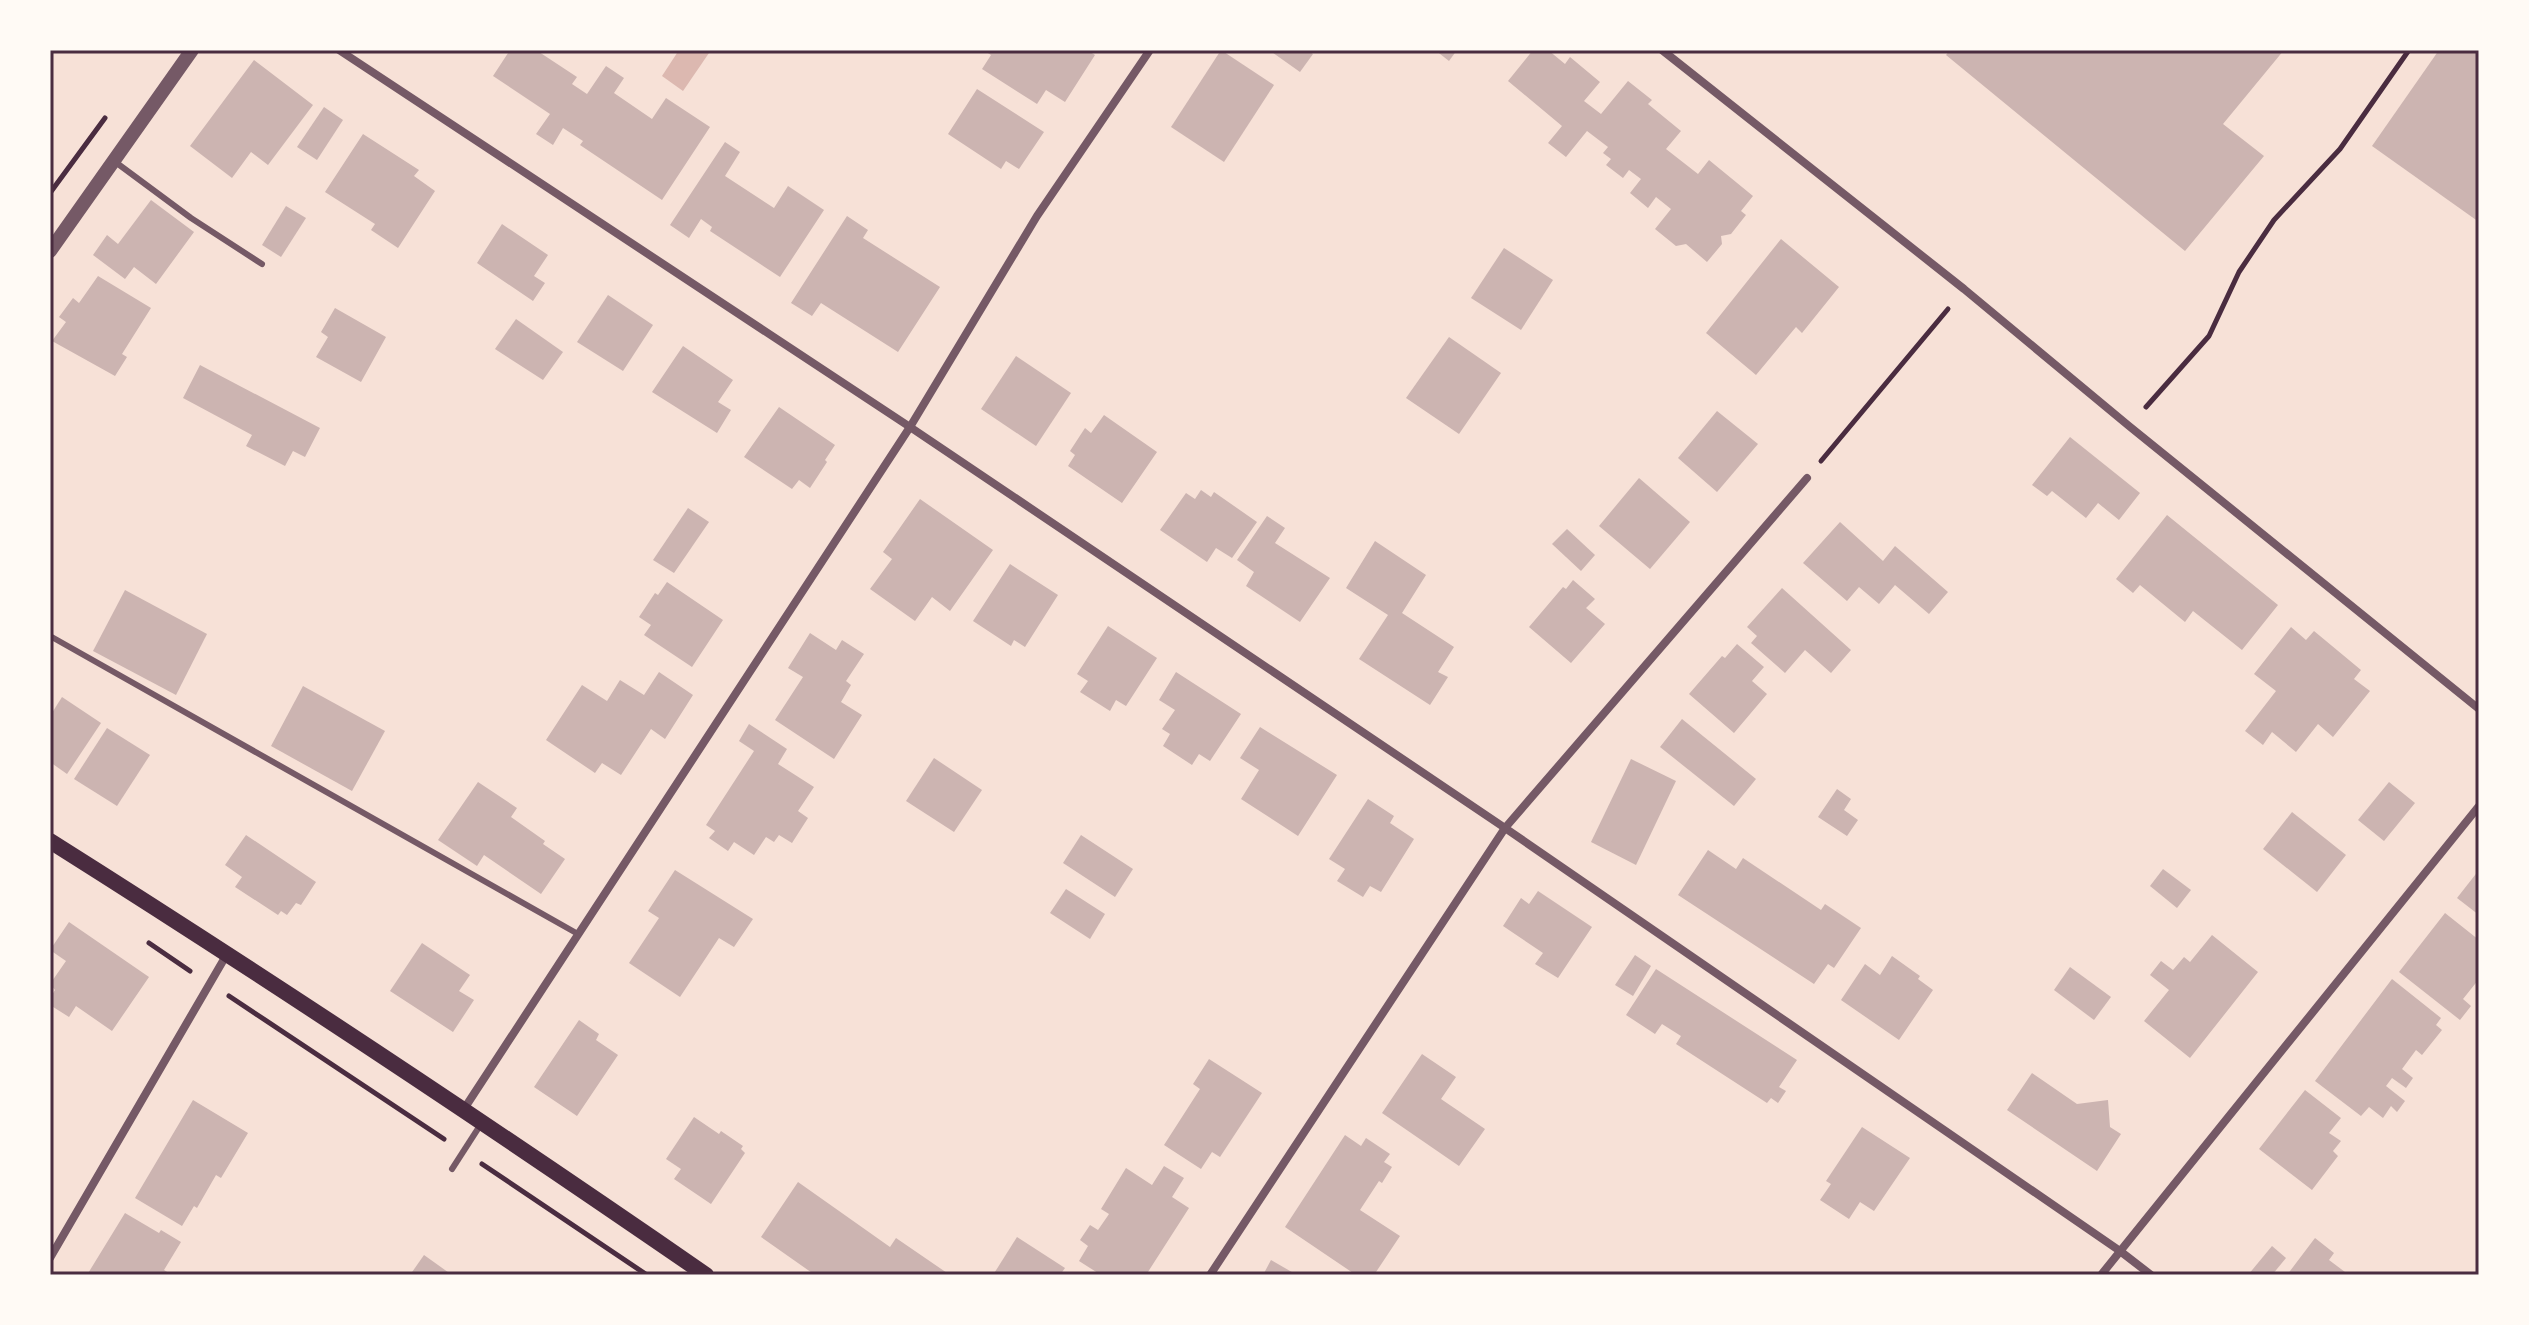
<svg xmlns="http://www.w3.org/2000/svg" width="2529" height="1325" font-family="Arial,sans-serif">
<style>
.water{fill:#dcb8b0}
.building{fill:#ccb4b1}
.lines{fill:none;stroke-linecap:round;stroke-linejoin:round}
.path{stroke:#4a2c40;stroke-width:5}
.service{stroke:#755966;stroke-width:6}
.minor{stroke:#755966;stroke-width:8}
.tertiary{stroke:#755966;stroke-width:14}
.secondary{stroke:#4a2c40;stroke-width:16}
.neatline{fill:none;stroke:#4a2c40;stroke-width:3}
</style>
<rect width="100%" height="100%" fill="#f7e1d7"/>
<path class="water" d="M679,50H705L709,53L683,91L662,76Z"/>
<g class="building">
<path d="M510,50H536L577,77L572,84L587,94L606,66L624,78L614,93L652,119L666,98L710,127L662,200L580,145L583,141L563,128L553,145L536,134L550,114L493,76Z"/>
<path d="M983,50H1087L1095,55L1065,102L1046,90L1037,104L982,69L991,55Z"/>
<path d="M1221,50L1274,85L1224,162L1171,127Z"/>
<path d="M1269,50H1307L1313,54L1300,72Z"/>
<path d="M1435,50H1457L1449,61Z"/>
<path d="M1533,50H1548L1565,64L1570,57L1600,82L1584,101L1601,114L1628,81L1652,100L1648,104L1681,131L1666,149L1698,174L1709,160L1753,196L1741,211L1746,215L1731,234L1721,236L1722,244L1707,262L1686,244L1676,246L1655,229L1671,209L1656,197L1648,208L1630,193L1641,179L1629,170L1623,178L1606,165L1611,159L1603,153L1608,147L1587,131L1566,157L1548,143L1562,126L1508,81Z"/>
<path d="M1950,50H2284L2223,124L2264,156L2185,251L1946,55Z"/>
<path d="M2439,50H2479V222L2372,146Z"/>
<path d="M254,60L313,105L268,165L251,152L232,178L190,146Z"/>
<path d="M977,89L1044,132L1019,169L1006,161L1001,169L948,134Z"/>
<path d="M324,107L343,120L317,160L297,147Z"/>
<path d="M363,134L419,170L414,176L435,191L398,248L371,230L375,224L325,192Z"/>
<path d="M725,142L740,152L725,176L774,208L788,186L824,210L780,277L710,231L712,227L701,219L689,238L670,225Z"/>
<path d="M151,200L194,232L156,284L134,267L125,279L93,255L107,235L118,244Z"/>
<path d="M286,206L306,218L281,257L262,245Z"/>
<path d="M847,216L868,230L863,238L940,287L898,352L821,303L812,316L791,303Z"/>
<path d="M502,224L548,255L534,276L545,283L533,301L477,263Z"/>
<path d="M1781,239L1839,287L1802,333L1796,327L1756,375L1706,333Z"/>
<path d="M1504,248L1553,280L1521,330L1471,298Z"/>
<path d="M98,276L151,308L122,354L127,357L115,376L52,341L66,322L59,317L73,298L79,303Z"/>
<path d="M608,295L653,325L623,371L577,342Z"/>
<path d="M335,308L386,337L361,382L316,357L328,337L321,332Z"/>
<path d="M516,319L563,352L543,380L495,349Z"/>
<path d="M1449,337L1501,373L1459,434L1406,398Z"/>
<path d="M683,346L733,380L718,402L731,410L717,433L652,392Z"/>
<path d="M1016,356L1071,393L1036,446L981,409Z"/>
<path d="M200,365L320,428L305,457L293,451L285,466L246,446L252,435L183,398Z"/>
<path d="M779,407L835,445L825,460L827,462L810,488L799,480L792,489L744,457Z"/>
<path d="M1717,411L1758,444L1717,492L1678,458Z"/>
<path d="M1104,415L1157,452L1122,503L1068,466L1075,455L1070,451L1085,428L1091,433Z"/>
<path d="M2070,437L2140,493L2119,520L2098,503L2086,518L2052,491L2047,496L2032,485Z"/>
<path d="M1639,478L1690,522L1650,569L1599,526Z"/>
<path d="M1201,490L1211,497L1214,492L1257,522L1232,558L1216,548L1207,562L1160,530L1186,493L1195,499Z"/>
<path d="M920,499L993,550L950,611L932,597L915,621L870,589L892,559L883,552Z"/>
<path d="M688,508L709,522L674,573L653,560Z"/>
<path d="M2167,515L2278,605L2242,650L2193,611L2185,622L2140,585L2133,593L2116,579Z"/>
<path d="M1267,516L1285,528L1275,543L1330,578L1300,622L1246,586L1254,572L1237,560Z"/>
<path d="M1840,522L1883,561L1895,546L1948,592L1929,614L1895,585L1879,604L1859,587L1847,601L1803,563Z"/>
<path d="M1567,529L1595,555L1581,571L1552,544Z"/>
<path d="M1375,541L1426,575L1402,613L1454,647L1438,672L1448,677L1430,705L1359,659L1388,615L1346,588Z"/>
<path d="M1010,564L1058,595L1025,647L1014,640L1011,646L973,621Z"/>
<path d="M1573,580L1595,599L1586,608L1605,624L1571,663L1529,627L1563,587L1566,589Z"/>
<path d="M667,582L723,620L692,667L644,635L651,625L639,617L655,593L658,595Z"/>
<path d="M1782,588L1851,650L1831,673L1805,650L1785,673L1751,643L1757,636L1747,627Z"/>
<path d="M125,590L207,634L176,695L93,651Z"/>
<path d="M1108,626L1157,658L1126,706L1116,700L1110,711L1080,692L1088,681L1077,674Z"/>
<path d="M2291,627L2306,640L2314,631L2361,670L2354,679L2370,691L2333,737L2318,724L2296,752L2272,732L2263,745L2245,731L2276,691L2254,674Z"/>
<path d="M810,633L836,650L842,640L864,654L846,681L851,685L841,702L862,715L834,759L775,720L803,677L788,668Z"/>
<path d="M1737,644L1764,667L1752,681L1767,694L1734,733L1689,694L1722,656L1725,658Z"/>
<path d="M659,672L693,695L665,739L651,729L621,775L602,763L595,773L546,740L582,685L607,701L620,680L644,695Z"/>
<path d="M1176,672L1241,714L1210,761L1199,754L1192,765L1163,746L1170,734L1162,729L1175,710L1159,700Z"/>
<path d="M303,686L385,731L352,791L271,746Z"/>
<path d="M62,697L101,723L67,774L50,762V716Z"/>
<path d="M1682,719L1756,779L1734,806L1660,747Z"/>
<path d="M749,724L787,749L778,764L814,787L798,811L808,818L792,843L779,835L774,842L766,837L754,855L734,842L728,851L709,838L715,831L706,825L754,751L739,741Z"/>
<path d="M1260,727L1337,775L1298,836L1241,799L1259,770L1240,758Z"/>
<path d="M107,728L150,755L117,806L74,779Z"/>
<path d="M934,758L982,790L954,832L906,801Z"/>
<path d="M1631,759L1676,781L1636,865L1591,842Z"/>
<path d="M478,782L517,808L511,817L545,841L543,844L565,859L541,894L484,855L477,866L438,840Z"/>
<path d="M2389,782L2415,803L2384,841L2358,820Z"/>
<path d="M1837,789L1851,799L1844,810L1858,820L1847,836L1818,817Z"/>
<path d="M1368,799L1394,816L1390,823L1414,839L1381,892L1370,886L1363,897L1337,881L1345,869L1329,859Z"/>
<path d="M2292,812L2346,855L2317,892L2263,849Z"/>
<path d="M246,835L316,882L301,905L296,903L287,915L281,911L278,915L235,887L242,877L225,865Z"/>
<path d="M1081,835L1133,869L1115,897L1063,863Z"/>
<path d="M1708,850L1736,869L1743,858L1821,910L1825,904L1861,928L1834,968L1828,964L1814,984L1678,895Z"/>
<path d="M2163,869L2191,890L2177,908L2150,886Z"/>
<path d="M675,870L753,919L734,947L719,938L680,997L629,963L659,918L648,911Z"/>
<path d="M2479,870V915L2457,898Z"/>
<path d="M1066,889L1105,914L1090,939L1050,913Z"/>
<path d="M1538,891L1592,927L1558,978L1535,964L1543,953L1503,926L1521,898L1529,904Z"/>
<path d="M2445,913L2479,940V979L2463,999L2471,1006L2460,1020L2399,972Z"/>
<path d="M69,922L149,977L112,1031L76,1006L69,1017L50,1005V998L55,990L50,984L66,961L50,950Z"/>
<path d="M2212,935L2258,972L2190,1058L2144,1021L2169,990L2150,975L2161,961L2173,970L2184,957L2190,962Z"/>
<path d="M422,943L470,975L459,991L474,1000L453,1032L390,991Z"/>
<path d="M1635,955L1651,966L1633,996L1615,985Z"/>
<path d="M1892,956L1920,976L1918,979L1933,990L1899,1040L1841,1000L1865,964L1880,975Z"/>
<path d="M2070,967L2111,997L2094,1020L2054,990Z"/>
<path d="M1656,969L1797,1060L1779,1087L1786,1091L1778,1103L1771,1098L1767,1103L1676,1044L1681,1036L1662,1024L1655,1034L1626,1015Z"/>
<path d="M2392,979L2441,1018L2436,1025L2442,1030L2422,1055L2416,1050L2402,1069L2413,1078L2406,1088L2392,1078L2386,1086L2405,1101L2397,1112L2391,1106L2383,1118L2369,1107L2361,1116L2315,1081Z"/>
<path d="M579,1020L599,1034L596,1040L618,1055L577,1116L534,1087Z"/>
<path d="M1422,1054L1456,1077L1441,1099L1485,1129L1459,1166L1382,1113Z"/>
<path d="M1209,1059L1262,1093L1220,1157L1212,1152L1201,1169L1164,1145L1200,1089L1193,1084Z"/>
<path d="M2032,1073L2077,1104L2108,1100L2110,1127L2121,1134L2097,1171L2007,1110Z"/>
<path d="M2305,1090L2341,1118L2329,1133L2341,1141L2333,1151L2338,1156L2312,1190L2259,1149Z"/>
<path d="M193,1100L248,1133L221,1178L216,1175L197,1208L194,1206L182,1226L135,1198Z"/>
<path d="M694,1117L719,1134L721,1131L743,1146L741,1149L745,1153L711,1204L674,1179L681,1169L666,1159Z"/>
<path d="M1862,1127L1910,1158L1874,1211L1860,1202L1849,1219L1820,1200L1831,1184L1826,1181Z"/>
<path d="M1345,1135L1361,1146L1366,1138L1390,1154L1384,1162L1392,1167L1382,1183L1379,1181L1360,1210L1400,1236L1374,1275H1356L1285,1227Z"/>
<path d="M1164,1166L1184,1178L1172,1197L1189,1208L1146,1275H1101L1079,1261L1088,1246L1080,1240L1090,1225L1098,1230L1107,1217L1109,1214L1101,1209L1126,1168L1152,1185Z"/>
<path d="M798,1182L890,1247L896,1238L950,1275H815L761,1237Z"/>
<path d="M125,1213L159,1233L161,1230L181,1242L164,1270L172,1275H87Z"/>
<path d="M1017,1237L1065,1268L1060,1275H993Z"/>
<path d="M2315,1238L2334,1253L2329,1260L2349,1275H2287Z"/>
<path d="M2272,1246L2286,1258L2272,1275H2248Z"/>
<path d="M424,1255L452,1275H410Z"/>
<path d="M1271,1260L1297,1275H1263Z"/>
</g>
<g class="lines">
<g class="path">
<path d="M50,193L105,118"/>
<path d="M2146,407L2209,336L2239,272L2274,220L2340,149L2409,50"/>
<path d="M1821,461L1948,309"/>
<path d="M149,943L190,971"/>
<path d="M229,996L444,1139"/>
<path d="M482,1164L647,1275"/>
</g>
<g class="service">
<path d="M114,161L191,218L262,264"/>
<path d="M50,636L578,934"/>
<path d="M452,1169L481,1124"/>
</g>
<g class="minor">
<path d="M339,50L910,427L1505,828L2120,1251L2151,1275"/>
<path d="M1662,50L1964,289L2129,426L2479,709"/>
<path d="M464,1109L910,427L1037,216L1150,50"/>
<path d="M50,1258L227,954"/>
<path d="M1210,1275L1505,828L1807,478"/>
<path d="M2101,1275L2479,806"/>
</g>
<path class="tertiary" d="M50,251L192,50"/>
<path class="secondary" d="M50,841C272,981 490,1126 706,1275"/>
</g>
<rect width="2529" height="1325" fill="none" stroke="#fffaf5" stroke-width="104"/>
<rect x="52" y="52" width="2425" height="1221" class="neatline"/>
</svg>
